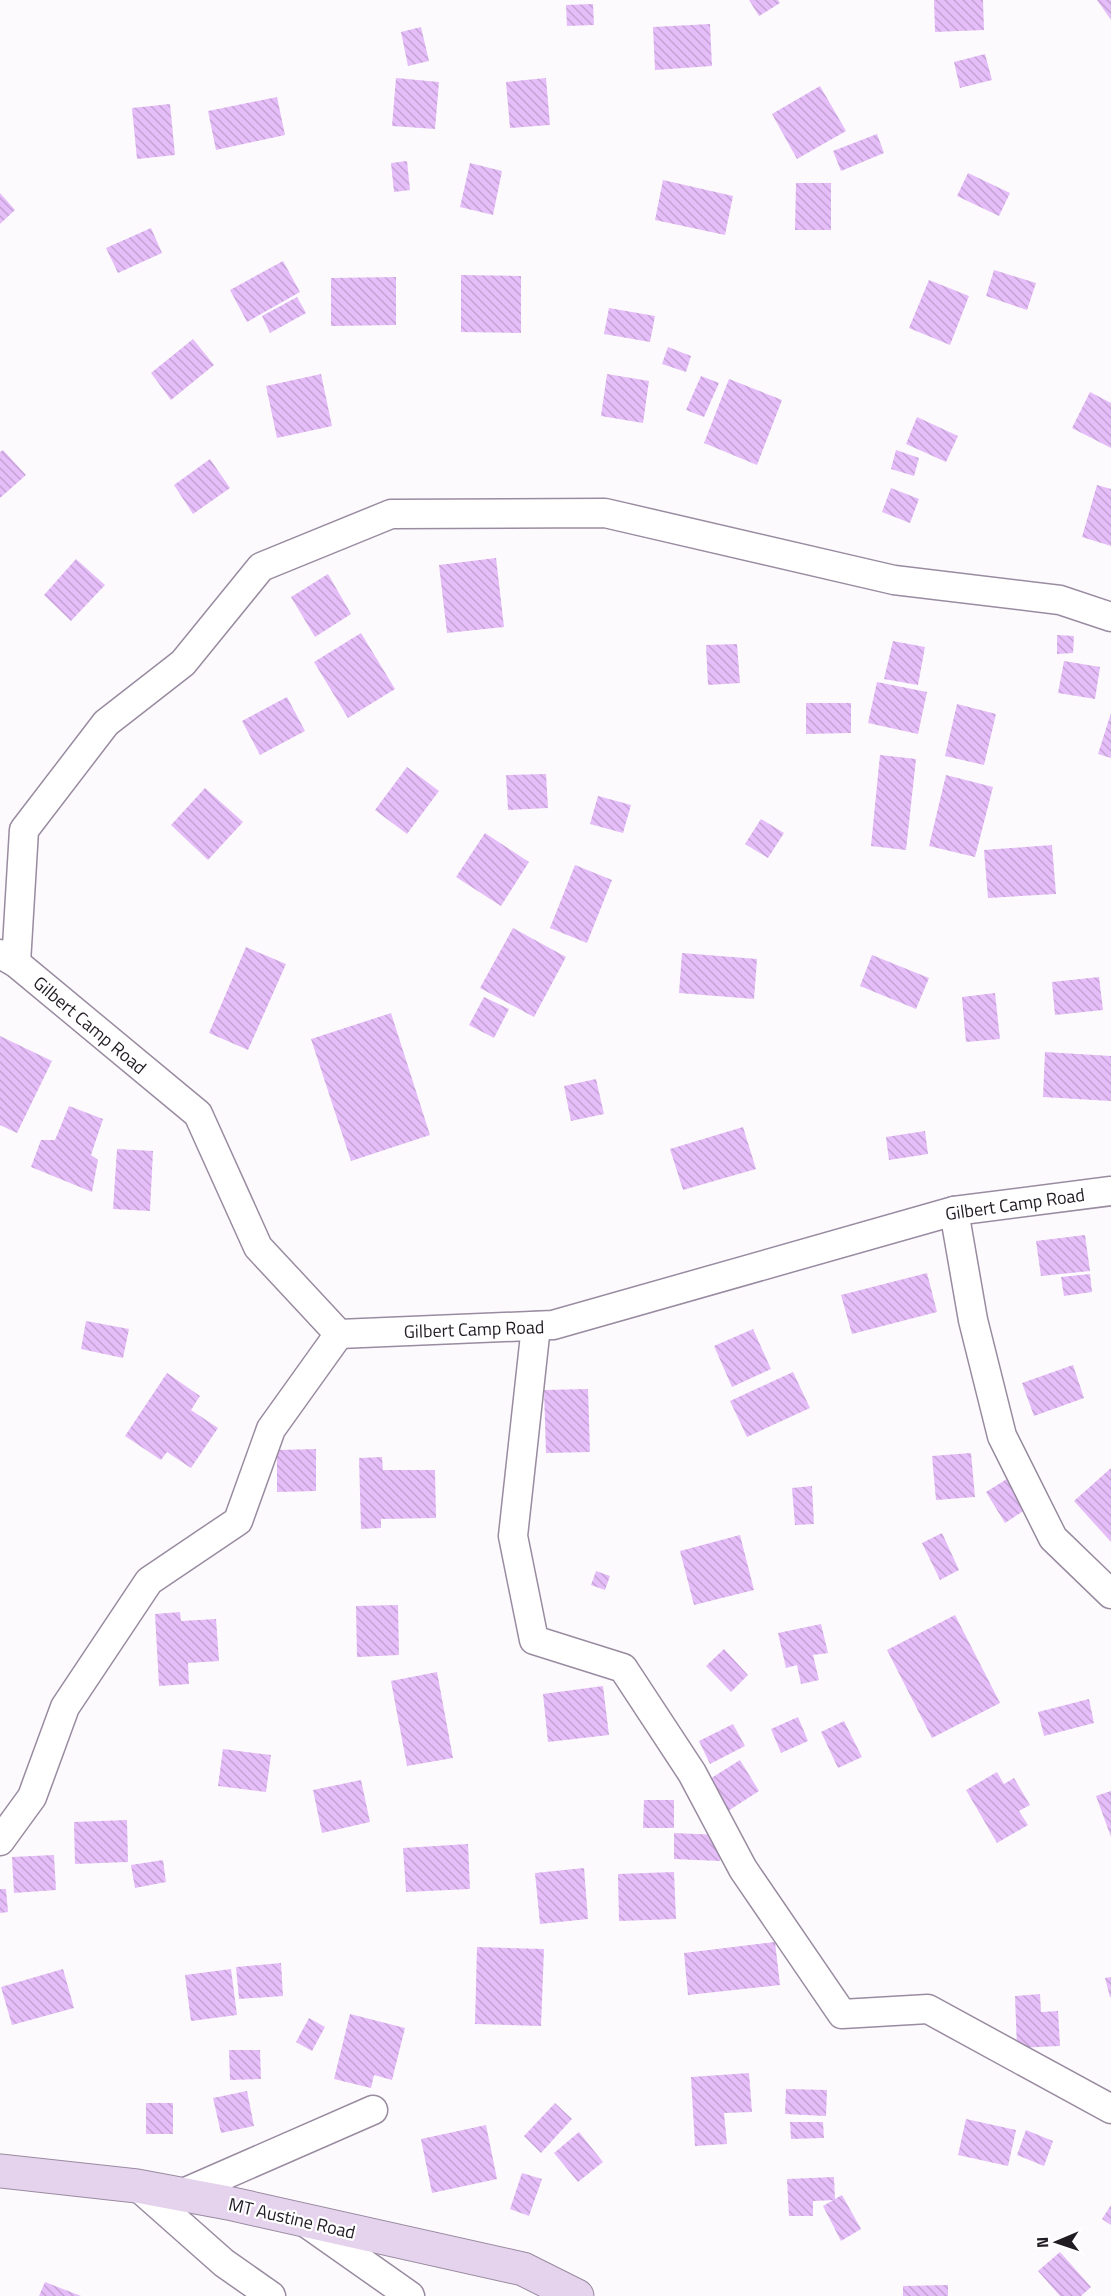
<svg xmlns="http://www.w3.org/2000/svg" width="1111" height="2296" font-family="'Titillium Web',sans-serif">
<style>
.building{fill:url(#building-back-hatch)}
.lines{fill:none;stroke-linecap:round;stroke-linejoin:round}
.street-casing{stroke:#998ba0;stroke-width:31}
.secondary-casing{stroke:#998ba0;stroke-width:35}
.street{stroke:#fff;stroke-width:28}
.secondary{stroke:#e5d2ed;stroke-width:33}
.labels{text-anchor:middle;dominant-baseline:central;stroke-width:4.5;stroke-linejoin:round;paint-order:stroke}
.street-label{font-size:18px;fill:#211b23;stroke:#fff}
</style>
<defs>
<pattern id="building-back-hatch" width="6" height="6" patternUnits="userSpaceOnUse" patternTransform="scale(1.5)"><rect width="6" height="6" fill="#e5bdf8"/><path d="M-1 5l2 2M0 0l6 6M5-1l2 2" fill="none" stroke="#c4a2d4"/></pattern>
</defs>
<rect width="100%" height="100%" fill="#fdfafe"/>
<g class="building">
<path d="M749,0H778L780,3L759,16Z"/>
<path d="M934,0H983L984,30L935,32Z"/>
<path d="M1097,0H1111V20Z"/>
<path d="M593,4L594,25L567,26L566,5Z"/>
<path d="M710,24L712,66L655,70L653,27Z"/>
<path d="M421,27L429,61L408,66L401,32Z"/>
<path d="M985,54L992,80L960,88L954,62Z"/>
<path d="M396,78L439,82L435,129L392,126Z"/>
<path d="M546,78L550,125L510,128L506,82Z"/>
<path d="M820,86L846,131L797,159L772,114Z"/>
<path d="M277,97L285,135L216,150L208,111Z"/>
<path d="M170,104L175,155L137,159L132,108Z"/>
<path d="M877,134L884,153L841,171L833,151Z"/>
<path d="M407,161L410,190L394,192L391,163Z"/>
<path d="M470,163L502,171L493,215L460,207Z"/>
<path d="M968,173L1010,193L999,216L957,196Z"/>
<path d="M663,180L733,196L725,235L655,220Z"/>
<path d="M796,183H831V230H795Z"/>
<path d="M0,193L15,210L0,224Z"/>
<path d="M151,228L162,253L118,273L106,248Z"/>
<path d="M283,261L300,292L247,322L230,290Z"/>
<path d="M994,270L1036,283L1027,310L986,296Z"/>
<path d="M461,275L521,276V333L461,332Z"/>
<path d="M396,277V325L331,326V278Z"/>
<path d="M929,280L969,296L950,345L909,328Z"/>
<path d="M297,297L306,313L270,333L262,316Z"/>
<path d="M609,308L655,316L650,342L604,334Z"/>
<path d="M193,339L214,365L171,400L151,373Z"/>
<path d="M668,347L691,356L686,372L662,364Z"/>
<path d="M321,374L332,426L277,438L266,386Z"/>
<path d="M607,374L649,381L643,423L601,416Z"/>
<path d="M701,376L719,383L704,417L686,410Z"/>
<path d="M729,379L782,400L757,465L704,443Z"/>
<path d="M1090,392L1111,403V448L1072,428Z"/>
<path d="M917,417L958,436L946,462L906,444Z"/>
<path d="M3,450L26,475L0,498V452Z"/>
<path d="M896,450L919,458L914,476L891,469Z"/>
<path d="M210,459L230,488L193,514L174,485Z"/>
<path d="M1097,485L1111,489V546L1082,537Z"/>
<path d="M891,488L919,499L910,523L882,512Z"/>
<path d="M496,558L504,627L447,633L439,565Z"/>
<path d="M76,559L105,585L71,621L44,595Z"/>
<path d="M328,574L351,614L315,637L291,597Z"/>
<path d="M361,633L395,689L348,718L314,662Z"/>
<path d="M1057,635L1074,636L1073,653L1057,654Z"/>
<path d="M893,641L925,647L918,685L884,679Z"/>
<path d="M737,644L740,683L708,685L706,645Z"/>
<path d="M1064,661L1100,667L1095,699L1058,693Z"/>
<path d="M877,682L927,692L918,734L868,723Z"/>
<path d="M287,697L305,731L260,755L242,721Z"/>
<path d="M806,703H851V733L806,734Z"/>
<path d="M957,704L996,714L984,765L945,756Z"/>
<path d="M1111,713V758L1098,754Z"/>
<path d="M880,755L916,759L906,850L871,846Z"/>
<path d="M407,767L439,791L407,834L375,810Z"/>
<path d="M546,774L548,808L508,810L506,775Z"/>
<path d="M946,775L993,787L975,857L929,846Z"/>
<path d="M205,788L243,822L208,860L171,825Z"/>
<path d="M598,796L631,805L623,833L590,824Z"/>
<path d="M761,819L784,833L768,858L745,844Z"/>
<path d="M485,833L529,862L501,906L456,877Z"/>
<path d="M1052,845L1056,894L988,898L984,850Z"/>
<path d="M575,865L612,880L587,943L550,928Z"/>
<path d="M513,928L566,957L534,1017L480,988Z"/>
<path d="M246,947L286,964L248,1050L209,1033Z"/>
<path d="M682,953L757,959L754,999L679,993Z"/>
<path d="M872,955L929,978L916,1009L860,986Z"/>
<path d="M1099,977L1103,1010L1055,1015L1052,982Z"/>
<path d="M995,993L1000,1039L966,1042L962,997Z"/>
<path d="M484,997L509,1009L494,1038L469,1025Z"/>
<path d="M391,1013L430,1135L351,1161L311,1039Z"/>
<path d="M0,1036L52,1061L17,1133L0,1125Z"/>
<path d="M1045,1052L1111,1056V1101L1043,1097Z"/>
<path d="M596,1079L604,1114L571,1121L564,1086Z"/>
<path d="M69,1106L103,1119L91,1155L98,1160L92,1192L31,1167L41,1140H55Z"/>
<path d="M743,1127L756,1169L683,1190L670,1149Z"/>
<path d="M925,1131L928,1154L889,1160L886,1137Z"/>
<path d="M117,1149L153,1151L150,1211L113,1209Z"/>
<path d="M1085,1235L1090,1271L1041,1276L1036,1241Z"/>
<path d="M927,1273L937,1312L852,1334L841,1295Z"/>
<path d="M1090,1274L1092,1292L1064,1296L1061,1277Z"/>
<path d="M86,1321L129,1329L123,1358L81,1349Z"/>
<path d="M753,1329L771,1369L732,1387L714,1346Z"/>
<path d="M1073,1365L1084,1398L1034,1416L1022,1383Z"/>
<path d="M793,1372L810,1408L747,1437L730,1401Z"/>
<path d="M167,1373L200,1396L191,1410L218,1428L191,1468L167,1452L161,1460L125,1436Z"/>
<path d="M588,1389L590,1452L546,1453L544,1390Z"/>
<path d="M316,1449V1491L277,1492V1450Z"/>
<path d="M971,1453L975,1497L936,1500L932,1456Z"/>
<path d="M382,1457L383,1470H435L436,1518L381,1519V1528L361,1529L359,1458Z"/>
<path d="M1111,1468V1542L1074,1501Z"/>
<path d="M1010,1477L1028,1508L1005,1523L986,1492Z"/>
<path d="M812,1486L814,1524L795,1525L792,1488Z"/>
<path d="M942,1533L959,1570L940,1580L922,1543Z"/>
<path d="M740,1535L754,1590L694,1605L680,1551Z"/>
<path d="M596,1571L610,1576L605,1590L591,1585Z"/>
<path d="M398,1605L399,1655L357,1657L356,1606Z"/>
<path d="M180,1612L181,1621L216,1619L219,1661L188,1663L189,1684L159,1686L155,1614Z"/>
<path d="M955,1615L1000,1703L932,1738L887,1650Z"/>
<path d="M821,1624L828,1653L813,1655L819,1680L801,1684L797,1665L786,1668L778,1633Z"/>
<path d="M724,1649L748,1675L731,1692L706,1666Z"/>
<path d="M437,1672L453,1758L407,1766L391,1681Z"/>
<path d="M603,1686L609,1735L548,1742L543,1694Z"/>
<path d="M1089,1699L1094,1723L1044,1736L1038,1712Z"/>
<path d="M798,1717L808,1741L781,1753L771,1729Z"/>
<path d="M844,1721L862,1757L838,1768L821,1732Z"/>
<path d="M733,1724L745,1746L710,1764L699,1741Z"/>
<path d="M223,1749L271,1755L266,1792L218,1786Z"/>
<path d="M740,1760L759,1791L725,1813L705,1782Z"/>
<path d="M997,1772L1004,1784L1014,1778L1030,1805L1019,1811L1028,1825L997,1843L966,1790Z"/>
<path d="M361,1780L370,1822L322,1833L313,1790Z"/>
<path d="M1111,1791V1837L1096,1796Z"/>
<path d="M644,1800H674V1828H643Z"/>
<path d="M127,1820L128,1862L75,1864L74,1822Z"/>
<path d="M674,1833L721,1835L720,1861L674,1859Z"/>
<path d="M468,1844L470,1889L406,1892L403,1848Z"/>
<path d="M54,1855L56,1890L14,1893L12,1857Z"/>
<path d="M163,1860L166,1882L135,1888L131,1865Z"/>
<path d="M584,1868L588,1919L540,1924L535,1873Z"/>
<path d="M674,1872L676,1919L619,1921L618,1874Z"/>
<path d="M0,1889H6L8,1912L0,1913Z"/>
<path d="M775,1942L780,1985L688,1995L684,1953Z"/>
<path d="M477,1947L544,1949L541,2026L475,2024Z"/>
<path d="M281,1963L283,1996L239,1999L236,1967Z"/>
<path d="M63,1969L74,2008L12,2025L1,1987Z"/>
<path d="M231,1969L237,2015L191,2021L185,1975Z"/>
<path d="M1111,1977V1997H1110L1105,1978Z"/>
<path d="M1040,1994L1041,2012L1058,2011L1060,2046L1017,2048L1015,1996Z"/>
<path d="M350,2014L405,2028L392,2080L374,2075L371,2088L334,2079Z"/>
<path d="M309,2018L325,2027L312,2051L296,2042Z"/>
<path d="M229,2050H260L261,2079L230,2080Z"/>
<path d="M749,2073L752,2112L724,2113L727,2144L695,2146L691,2077Z"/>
<path d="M786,2089L827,2090L826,2116L785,2114Z"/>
<path d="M247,2091L254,2126L221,2133L213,2098Z"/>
<rect x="146" y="2103" width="27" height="31"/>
<path d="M555,2103L572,2119L541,2153L524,2136Z"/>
<path d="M966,2119L1016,2130L1008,2166L958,2155Z"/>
<path d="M790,2122H823L824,2138L791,2139Z"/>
<path d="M486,2125L497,2179L432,2193L421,2139Z"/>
<path d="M1026,2130L1053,2141L1044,2166L1017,2155Z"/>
<path d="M579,2132L603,2162L578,2182L554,2153Z"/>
<path d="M522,2173L542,2179L529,2216L510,2209Z"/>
<path d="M834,2177L835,2200L813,2201V2216H789L787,2179Z"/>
<path d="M842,2195L861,2229L841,2241L823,2206Z"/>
<path d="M1111,2205V2225L1102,2219Z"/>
<path d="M1060,2252L1091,2287L1081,2296H1060L1038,2271Z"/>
<path d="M45,2282L81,2296H39Z"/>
<path d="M948,2285V2296H903V2286Z"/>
</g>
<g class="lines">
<defs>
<g id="street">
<path d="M0,954L16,963L198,1114L258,1247L339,1334L553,1325L954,1211L1111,1191"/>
<path d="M16,963L24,830L106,723L183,663L261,567L391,514L605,513L894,580L1060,600L1111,617"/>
<path d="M954,1211L973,1320L1002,1436L1053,1538L1111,1594"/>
<path d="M536,1326L513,1536L534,1640L623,1668L692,1773L743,1869L842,2014L928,2009L1111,2109"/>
<path d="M0,1841L32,1797L65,1707L149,1581L238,1521L271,1429L339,1334"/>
<path d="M137,2186L224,2263L271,2296"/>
<path d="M181,2194L373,2110"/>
<path d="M305,2222L410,2296"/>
</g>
<path id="secondary" d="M0,2171L137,2186L228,2203L523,2269L577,2296"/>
</defs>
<use href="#street" class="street-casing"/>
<use href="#secondary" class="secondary-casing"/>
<use href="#street" class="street"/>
<use href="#secondary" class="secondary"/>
</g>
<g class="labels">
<g class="street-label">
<text transform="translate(90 1025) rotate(40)">Gilbert Camp Road</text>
<text transform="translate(1015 1204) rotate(-8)">Gilbert Camp Road</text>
<text transform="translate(474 1329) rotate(-2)">Gilbert Camp Road</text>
<text transform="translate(292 2218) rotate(13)">MT Austine Road</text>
</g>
</g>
<g transform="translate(1057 2242) rotate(268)" stroke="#ffffff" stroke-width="4.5" paint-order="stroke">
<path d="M0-4.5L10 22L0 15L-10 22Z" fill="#211b23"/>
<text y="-9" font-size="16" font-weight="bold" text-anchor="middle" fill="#211b23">N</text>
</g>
</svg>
